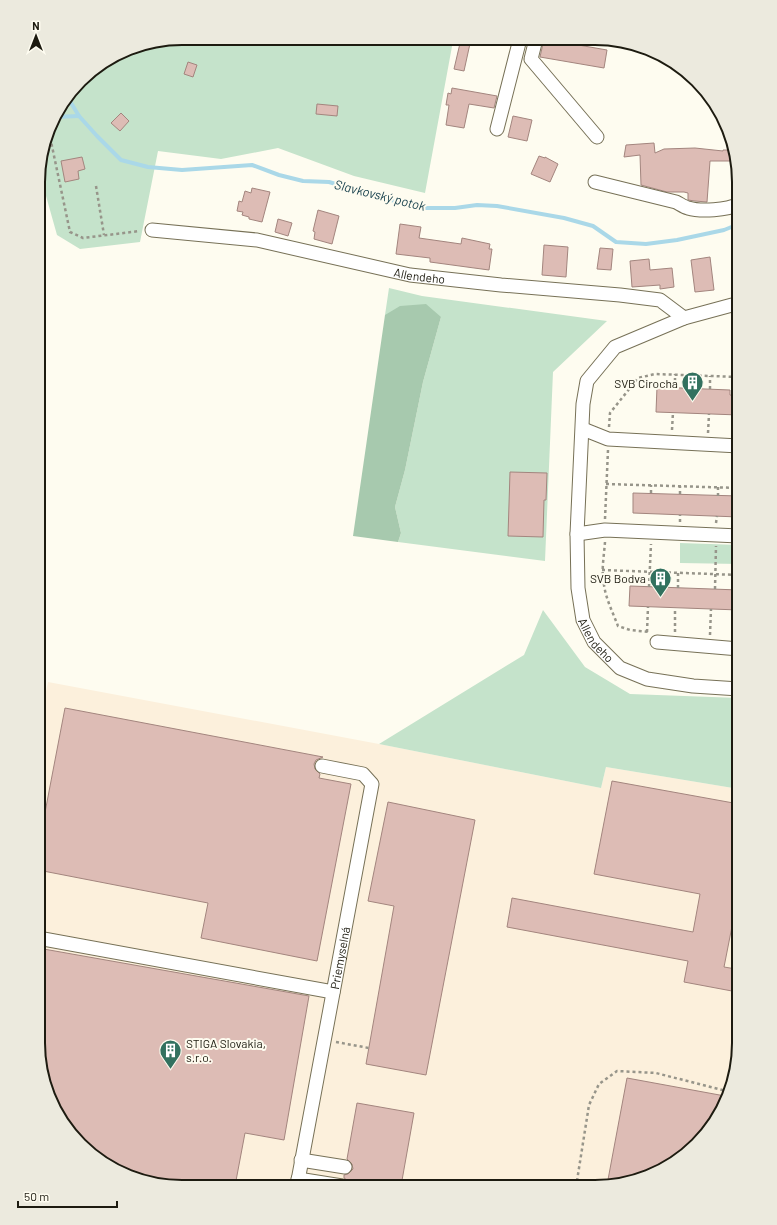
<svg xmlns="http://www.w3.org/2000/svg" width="777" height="1225" font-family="Barlow,sans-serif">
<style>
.industrial{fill:#fcf0dc}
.green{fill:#c5e3cb}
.forest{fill:#a7c9ae}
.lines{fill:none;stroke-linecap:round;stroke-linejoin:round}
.stream{stroke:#aad8e8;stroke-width:4}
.building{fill:#ddbcb5;stroke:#a3857e}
.minor-casing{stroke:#777157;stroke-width:15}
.path{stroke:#97958a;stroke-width:2.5;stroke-dasharray:3 3;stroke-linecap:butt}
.minor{stroke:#fff;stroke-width:13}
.labels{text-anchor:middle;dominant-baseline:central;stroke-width:4;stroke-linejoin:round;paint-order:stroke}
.street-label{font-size:12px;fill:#1d1b10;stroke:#fefcf0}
.poi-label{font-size:12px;fill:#1d1b10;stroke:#fefcf0;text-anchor:end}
.water-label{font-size:13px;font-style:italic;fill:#163f4b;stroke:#fefcf0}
.rim{fill:none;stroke:#1d1b10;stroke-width:2}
</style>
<rect width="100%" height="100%" fill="#fefcf0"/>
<path class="industrial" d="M48,682L379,744L601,788L606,767L739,789V1052L728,1098L709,1130L650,1176L595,1187L164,1186L94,1157L49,1098L38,1043V728Z"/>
<g class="green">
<path d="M182,38L449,39L453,41L425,193L354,176L278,148L221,159L158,151L140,242L80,249L57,235L39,171V164L53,118L87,74L127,49Z"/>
<path d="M389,288L422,296L607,321L553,372L545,561L398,542L401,533L395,507L405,470L423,382L441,317L385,315Z"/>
<path d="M680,543L739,545V564L680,563Z"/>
<path d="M543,610L585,667L630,694L739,698V789L606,767L601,788L379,744L524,655Z"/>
</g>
<path class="forest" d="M426,304L441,317L423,382L405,470L395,507L401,533L398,542L353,536L385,315L400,306Z"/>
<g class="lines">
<g class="stream">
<path d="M68,98L79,116L97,136L121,160L148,167L182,170L252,165L279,175L303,181L329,182L387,199L425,208H455L477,205L497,206L564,218L593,226L616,242L646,244L677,240L724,230L739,224"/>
<path d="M54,117L79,116"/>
</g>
</g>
<g class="building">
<path d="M461,39H471L464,71L454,69Z"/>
<path d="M544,39L607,50L604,68L540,57Z"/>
<path d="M188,62L197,65L193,77L184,74Z"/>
<path d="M452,88L497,96L494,108L469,104L464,128L446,125L449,105H446L448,93L451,94Z"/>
<path d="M317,104L338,106L337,116L316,114Z"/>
<path d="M121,113L129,121L120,131L111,123Z"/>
<path d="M513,116L532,120L527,141L508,137Z"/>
<path d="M654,143L655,153L664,149L695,148L723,151V150H733L735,161H710L707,202L695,201L688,200V193L684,192H667L641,185L640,155L624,157L626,145Z"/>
<path d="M539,156L545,158V157L558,164L550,182L531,174Z"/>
<path d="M82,157L85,169L78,171L79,179L65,182L61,161Z"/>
<path d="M252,188L270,192L262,222L249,219V217L242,215L243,212L237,211L239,201L242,202L245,191L251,193Z"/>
<path d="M318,210L339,216L332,244L314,239L315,232L313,231Z"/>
<path d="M278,219L292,223L288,236L275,232Z"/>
<path d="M400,224L421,227L419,238L461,244L462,238L490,244L489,249H492L489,270L430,262V258L396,254Z"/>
<path d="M544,245L568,247L566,277L542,275Z"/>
<path d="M600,248L613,249L611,270L597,269Z"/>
<path d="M710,257L714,290L695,292L691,260Z"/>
<path d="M649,259L650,270L672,268L674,287L660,289V285L632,287L630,261Z"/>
<path d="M657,387L730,390V395L739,396V415L656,412Z"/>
<path d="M510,472L547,473L546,500H544L543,537L508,536Z"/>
<path d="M633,493L739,496V517L633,513Z"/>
<path d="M630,586L739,590V610L629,606Z"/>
<path d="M65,708L323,757L316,760L314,764L315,769L320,774L319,778L351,784L317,961L201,938L208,903L38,870V849Z"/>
<path d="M612,781L739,804V901H737L724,967L736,969L732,991L684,982L688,961L507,927L512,898L693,932L700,894L594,874Z"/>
<path d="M388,802L475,820L426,1075L366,1064L394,906L368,901Z"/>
<path d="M38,948L309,996L284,1140L245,1133L235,1186H164L94,1157L49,1098L38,1043Z"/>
<path d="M627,1078L725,1096L722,1108L709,1130L650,1176L607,1185Z"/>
<path d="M357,1103L414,1113L401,1186H350L347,1180L344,1178V1175L348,1174L353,1169L352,1164L347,1159Z"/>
</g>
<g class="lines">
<defs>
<g id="minor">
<path d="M536,39L531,59L597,137"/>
<path d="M497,129L520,39"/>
<path d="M595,182L676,202C680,204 684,207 688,208C701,212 727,210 739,204"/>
<path id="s1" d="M152,230L257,240L410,275L501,285L620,295L660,300L684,318L732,305H739"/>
<path id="s2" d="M684,318L615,347L587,381L583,404L577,534L578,588L583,620L594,642L620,668L647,679L693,686L739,689"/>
<path d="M583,429L608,439L739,446"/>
<path d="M577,534L605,530L739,536"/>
<path d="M657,642L739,649"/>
<path d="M38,938L333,992"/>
<path d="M301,1160L345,1167"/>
<path d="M298,1179L342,1186"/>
<path id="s3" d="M297,1186L372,784L363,774L322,766"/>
</g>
</defs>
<use href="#minor" class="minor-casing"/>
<g class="path">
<path d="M49,132L70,232L83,238L140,231"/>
<path d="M96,186L104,235"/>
<path d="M675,387V374"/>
<path d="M710,389V376"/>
<path d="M609,427L610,413L638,378L655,374L739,377"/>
<path d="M672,430L673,412"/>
<path d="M708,433L709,414"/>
<path d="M606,484L739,488"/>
<path d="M651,493V485"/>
<path d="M680,494V486"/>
<path d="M718,496V487"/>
<path d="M605,519L608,450"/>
<path d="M680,522V515"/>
<path d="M716,523L717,516"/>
<path d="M605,542C604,556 601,571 604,585C606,599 613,613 618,626L630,630L649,632"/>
<path d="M602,570L739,575"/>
<path d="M649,587L651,544"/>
<path d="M678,588V573"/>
<path d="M715,589L716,546"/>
<path d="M647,632L648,607"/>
<path d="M675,632V608"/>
<path d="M710,635L711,609"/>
<path d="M336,1042L369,1048"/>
<path d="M576,1187L589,1105L599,1084L617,1071L656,1073L730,1092"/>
</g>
<use href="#minor" class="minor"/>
</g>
<defs>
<symbol id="building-pin" viewBox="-11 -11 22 30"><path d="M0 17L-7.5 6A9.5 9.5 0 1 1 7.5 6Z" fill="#32715f" stroke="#fefcf0"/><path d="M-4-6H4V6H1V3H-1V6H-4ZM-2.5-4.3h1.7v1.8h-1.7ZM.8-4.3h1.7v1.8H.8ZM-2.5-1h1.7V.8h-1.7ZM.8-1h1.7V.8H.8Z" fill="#fff"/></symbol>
</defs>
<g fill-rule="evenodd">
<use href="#building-pin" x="680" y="370" width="25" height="34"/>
<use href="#building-pin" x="648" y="566" width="25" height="34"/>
<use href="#building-pin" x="158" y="1038" width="25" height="34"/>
</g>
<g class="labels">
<g class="street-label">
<text stroke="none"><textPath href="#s1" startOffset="272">Allendeho</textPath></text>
<text stroke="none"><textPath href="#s2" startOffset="383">Allendeho</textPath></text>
<text stroke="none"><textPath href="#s3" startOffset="232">Priemyselná</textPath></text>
</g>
<g class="poi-label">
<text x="678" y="383">SVB Cirocha</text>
<text x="646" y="578">SVB Bodva</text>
<text x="186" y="1043" text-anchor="start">STIGA Slovakia,<tspan x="186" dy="14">s.r.o.</tspan></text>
</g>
<g class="water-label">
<text transform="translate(380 195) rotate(14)">Slavkovský potok</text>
</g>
</g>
<path d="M0 0H777V1225H0ZM182 45H595A137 137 0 0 1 732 182V1043A137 137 0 0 1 595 1180H182A137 137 0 0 1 45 1043V182A137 137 0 0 1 182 45Z" fill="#eceade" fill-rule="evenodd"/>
<path class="rim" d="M182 45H595A137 137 0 0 1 732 182V1043A137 137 0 0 1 595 1180H182A137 137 0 0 1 45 1043V182A137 137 0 0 1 182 45Z"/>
<g transform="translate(36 36)" stroke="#fefcf0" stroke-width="3" paint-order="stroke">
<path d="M0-3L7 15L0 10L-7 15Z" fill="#1d1b10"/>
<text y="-6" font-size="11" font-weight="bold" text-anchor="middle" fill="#1d1b10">N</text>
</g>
<path d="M18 1201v6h99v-6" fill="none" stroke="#1d1b10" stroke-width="2"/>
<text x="24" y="1201" font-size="12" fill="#1d1b10" stroke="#fefcf0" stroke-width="3" paint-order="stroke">50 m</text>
</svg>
